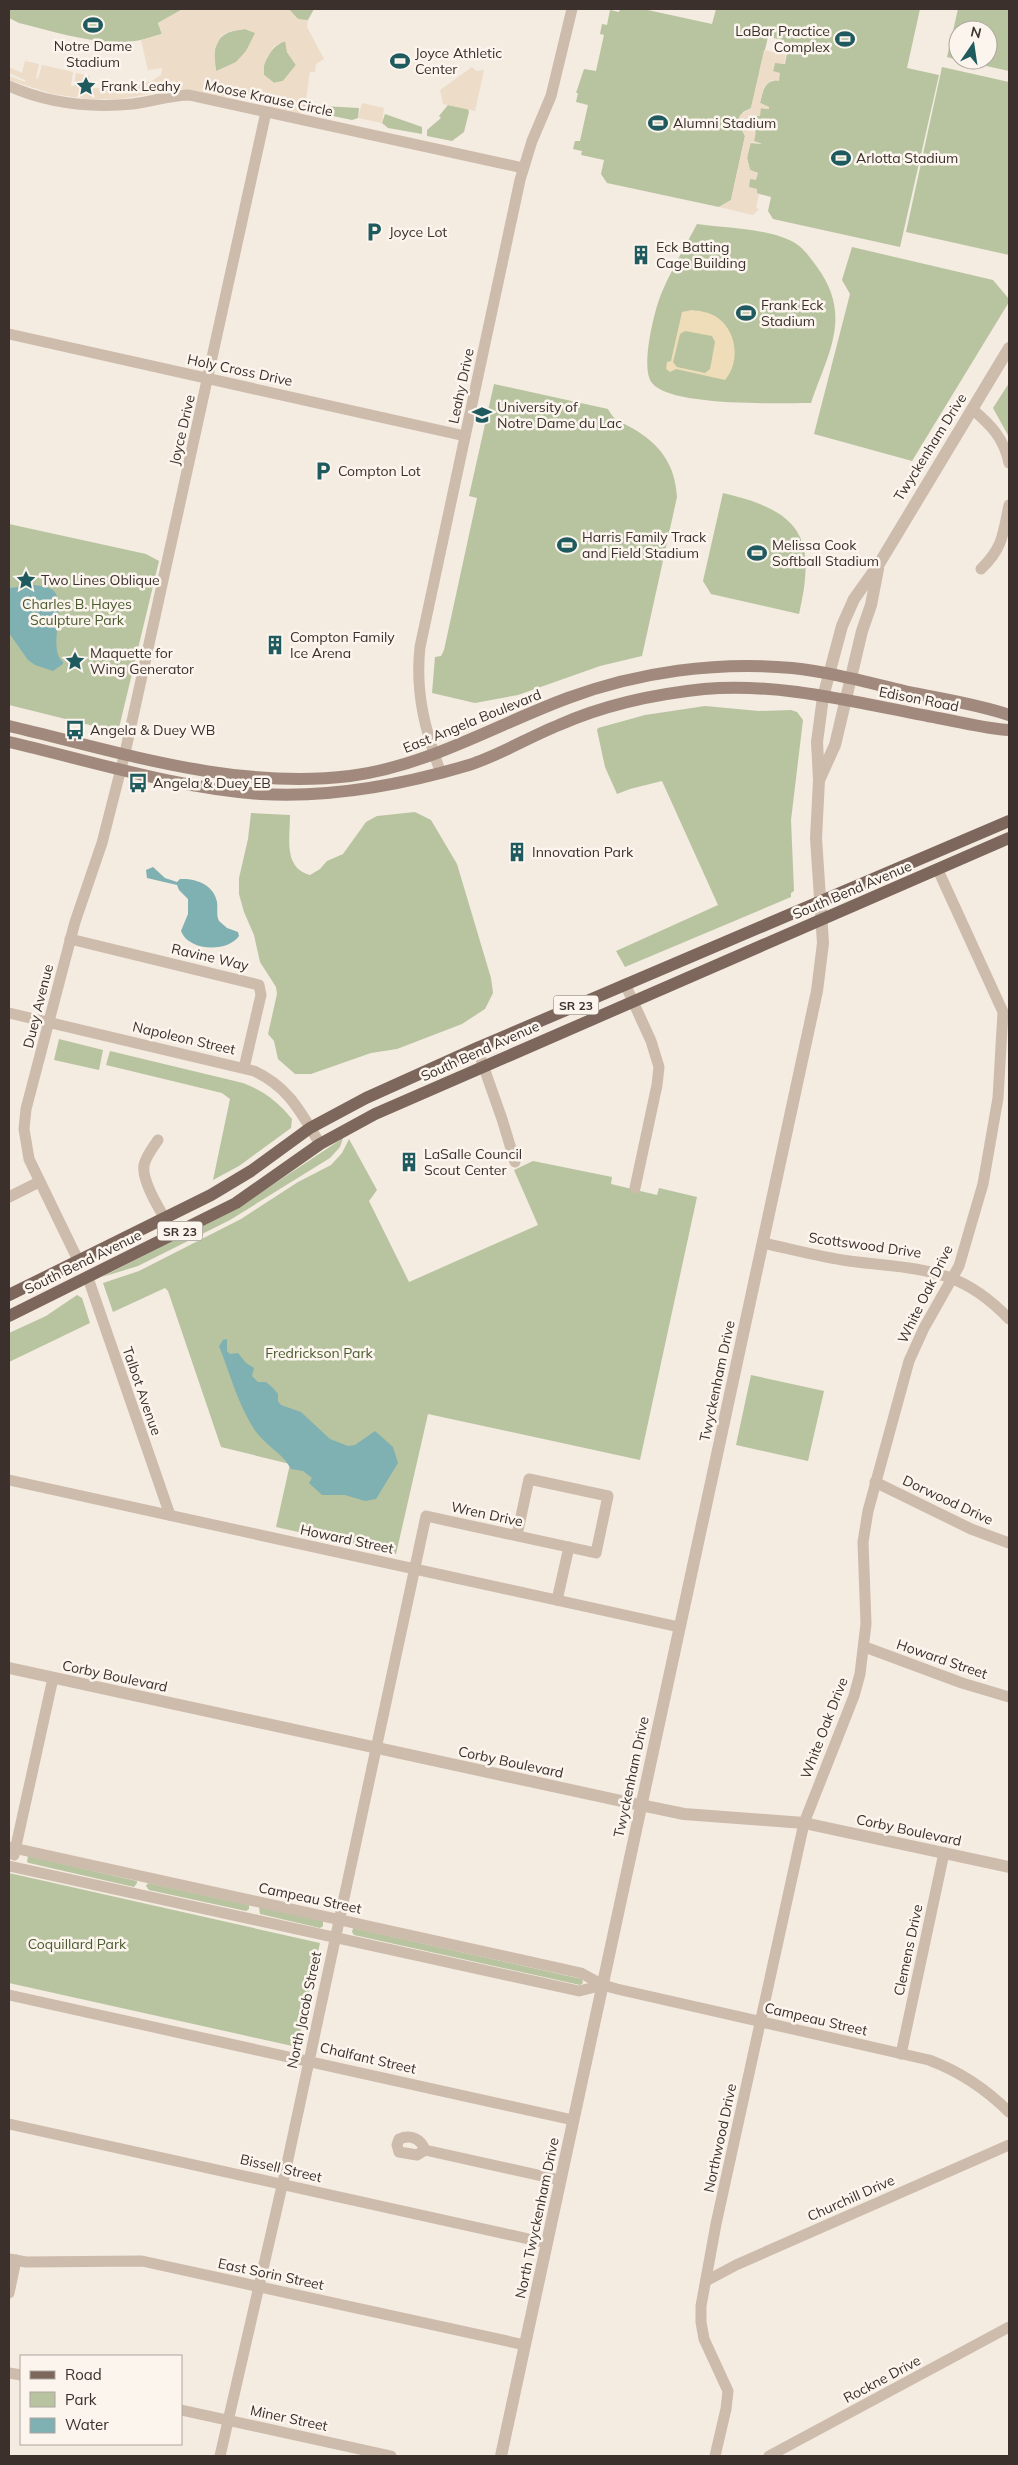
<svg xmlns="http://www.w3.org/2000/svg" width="1018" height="2465" font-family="Mulish,sans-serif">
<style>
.green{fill:#b8c4a0}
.sand{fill:#efdcb8;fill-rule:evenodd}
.plaza{fill:#ecdcc8;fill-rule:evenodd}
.water{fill:#7fb0b2}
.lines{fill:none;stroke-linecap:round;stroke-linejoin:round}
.minor{stroke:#cdbbac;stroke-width:11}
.tertiary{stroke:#cdbbac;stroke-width:12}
.secondary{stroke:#a18a7d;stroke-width:12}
.primary{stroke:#7d675c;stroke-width:12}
.labels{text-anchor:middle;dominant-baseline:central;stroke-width:5;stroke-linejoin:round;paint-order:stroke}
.shield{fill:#fbf5ee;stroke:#756b66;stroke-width:1}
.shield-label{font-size:12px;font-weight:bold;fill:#3b302b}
.poi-label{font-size:14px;fill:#3b302b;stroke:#fbf5ee;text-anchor:start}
.street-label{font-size:14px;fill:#3b302b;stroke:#fbf5ee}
.park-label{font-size:14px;fill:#4a5a2e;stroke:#fbf5ee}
</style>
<rect width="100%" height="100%" fill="#f4ebe1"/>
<g class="green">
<path d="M9,9H183L158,23L162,34C153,36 144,40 135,41C98,46 56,32 19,23L9,18Z"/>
<path d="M289,9H314L308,20C298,21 294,17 289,9Z"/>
<path d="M620,9H643L712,24L716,9H920L907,68L939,75L900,247L773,219L768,211L771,197L756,193L748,187L750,178L758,173L750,170L747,158L750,143L762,144L754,141L757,115L761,108L769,109V107L760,103C763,91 764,80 779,80L773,71L775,62L785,64L788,47L783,45L784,40L768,37L751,108L743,112L738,122L745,136L731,200L719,207L607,183L601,174L604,160L581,155L582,151L573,149L575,141H580L588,105L576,102L578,93H576L584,69L596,71L604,35L600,34L602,24L607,25L610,10L619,12Z"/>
<path d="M958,9H1009V71L959,60H988V30H958V60L947,57Z"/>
<path d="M245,29L256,33C249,50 236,69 216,71C211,45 217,31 245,29Z"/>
<path d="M286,41L287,52L296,65L283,81L274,83L264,75C261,62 273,44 286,41Z"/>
<path d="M942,67L1009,82V255L906,232Z"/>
<path d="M303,105L359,108L358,118L352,120L304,110Z"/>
<path d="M448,105L468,109L469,112L464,132L452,141L427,136V130L441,118L439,116Z"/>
<path d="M385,114L422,127V134L388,128L382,123Z"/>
<path d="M697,224C726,228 760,228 787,239C801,244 809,256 817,267C853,316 828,353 811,403C780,403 671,407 652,383C641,370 652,323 657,306C664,282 685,247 697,224Z"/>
<path d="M852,247L993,280L1009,299V302L912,461L814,434L850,294L842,280Z"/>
<path d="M1009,383V437L993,408Z"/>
<path d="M494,384L608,409C615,422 620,421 632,428C660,444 675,464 677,497L642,656L600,666L518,695L475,703L432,693L435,657L441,656L444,650L477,498L469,496Z"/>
<path d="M723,493C800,511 817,536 799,614L711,594L703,581Z"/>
<path d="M9,524L146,554L159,561L118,732L9,705Z"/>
<path d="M705,706L759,711L791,710L797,712L803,720L791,820L794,891L791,893V897L625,967L616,951L718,905L662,781L630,789L617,794L605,767L597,730L598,728L645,715Z"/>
<path d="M415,812L431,820L457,864L491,978L493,993L485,1009L462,1024L397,1049L371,1053L311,1074H295L278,1059L274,1041L268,1034L277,994L276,987L260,962L254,935L244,912L239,894V878L248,839L251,813L290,815C290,838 283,868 310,875L320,869L327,861L343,854L366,822L377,816Z"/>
<path d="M59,1039L103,1050L99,1070L54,1060Z"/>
<path d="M110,1051L243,1083C264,1091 278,1102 292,1119L291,1128L239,1166L213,1180L230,1099L222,1093L106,1065Z"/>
<path d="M343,1138L340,1147L330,1158L230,1220L138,1266L102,1277L244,1204Z"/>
<path d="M349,1139L377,1190L369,1201L409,1282L538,1225L514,1170L533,1161L612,1177L611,1184L657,1195L659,1188L697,1197L640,1460L428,1414L396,1554L276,1527L290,1464L221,1447L168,1291L165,1288L113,1312L103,1283L139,1271L241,1219L298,1182L331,1165L342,1153Z"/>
<path d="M77,1295L82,1298L90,1323L9,1362V1333L46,1316Z"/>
<path d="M751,1375L824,1391L808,1461L736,1445Z"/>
<path d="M28,1856L137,1881V1883L134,1887L29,1863L27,1862Z"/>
<path d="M9,1873L320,1943L297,2047L9,1983Z"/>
<path d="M148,1883L249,1905V1909L246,1911L149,1890L146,1886Z"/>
<path d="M259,1907L323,1920V1926L320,1928L260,1914Z"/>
<path d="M353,1928L582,1979L583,1983L580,1985L354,1935L352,1932Z"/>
</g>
<path class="sand" d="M692,310C700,311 708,312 715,316C737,329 741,362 725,380L676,369L670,372L666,369L667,362L671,361L682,312ZM685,331L712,336L715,342L710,369L705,373L677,367L673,362L680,334Z"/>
<g class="plaza">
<path d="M183,9H289L298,19L308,20L307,27L324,59L316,64L315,72H310L306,99L300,114L272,108L260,98L247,93L221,97L180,89L120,99H87L53,94L9,80V76L25,82V80L9,73V67L22,73L25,61L39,64L36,77L38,79L42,65L73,72L71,86H74L76,73L90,76L88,88H105L106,86L150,82L161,75L162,68L148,70L141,40L162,34L158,23ZM245,29L255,33L246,51L236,62L216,71L214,51L221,36L228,32ZM285,41L287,52L296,65L283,81L274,83L264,75V64L274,46Z"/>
<path d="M764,50L786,55L784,64L775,63L773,71L780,73L779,81L772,80L764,87L760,103L769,107V109L761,108L760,116H757L753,131L756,132L754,141L762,144L751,142L747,158L750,170L758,173L756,180L750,179L749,187L757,189V193L759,194L756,208L759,209L753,215L719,207L731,200L745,136L738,122L740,115L751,108Z"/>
<path d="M472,67L476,71L484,70L475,111L443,104L440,90Z"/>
<path d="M362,103L384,108L382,123L358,118Z"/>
</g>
<g class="water">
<path d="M35,585C41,586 50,587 54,591C67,606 47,649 63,662V664L53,671L35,665L28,660L9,633V588Z"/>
<path d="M153,867L165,878L177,882L180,879C196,878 214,885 217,902C218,909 216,915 219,921L227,928L238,932L239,936C227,953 188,951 181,931L188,914V899L179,890L177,885L147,878L146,870Z"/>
<path d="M227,1339V1351L230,1354L238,1353L246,1363L254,1368L252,1376L258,1382H266L273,1388L278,1394V1401L281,1405L301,1412L330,1439L348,1446L355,1445L375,1431L393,1447L398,1463L376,1499L365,1501L345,1495H322L309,1483L312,1478L303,1471L291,1469C282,1452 264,1445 254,1429C238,1404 230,1374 219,1346L223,1340Z"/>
</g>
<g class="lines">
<g class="minor">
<path d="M9,86C47,103 91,108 133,104C152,102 170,95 189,95L523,168"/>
<path d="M9,334L465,436"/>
<path d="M972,409C990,424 1004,438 1009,463"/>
<path d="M981,569C1003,548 1003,534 1009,505"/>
<path d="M441,773C425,731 415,692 420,647L520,180L532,141L551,96L572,9"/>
<path d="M70,939L259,985L261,995L244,1068"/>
<path d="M625,984L651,1041L659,1067L657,1085L635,1188"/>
<path d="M9,1013L254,1071C289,1087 301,1113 320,1144"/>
<path d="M477,1048L502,1119L515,1162"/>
<path d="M158,1140C153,1147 146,1156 144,1165C141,1183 165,1218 174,1234"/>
<path d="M9,1197L39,1182"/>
<path d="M763,1243C791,1249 820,1257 849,1261C917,1270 958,1265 1009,1319"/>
<path d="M78,1260L29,1159L24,1129L26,1109L75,922L102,843L125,753L266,112"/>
<path d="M88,1278L170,1515"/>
<path d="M9,1480L679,1627"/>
<path d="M875,1482L971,1529L1009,1543"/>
<path d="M557,1600L569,1547"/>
<path d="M865,1647L962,1683L1009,1697"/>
<path d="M9,1847L581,1973L603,1985L617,1989L929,2060C961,2072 985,2088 1009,2112"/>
<path d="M14,1855L53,1678"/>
<path d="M9,1866L579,1991L603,1985"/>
<path d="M9,1995L573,2120"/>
<path d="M901,2054L944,1853"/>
<path d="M9,2124L547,2243"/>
<path d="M425,2150L417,2155L399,2152L397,2145L399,2139C411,2134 421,2139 425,2150L560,2180"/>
<path d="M9,2259L26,2262L142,2261L525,2345"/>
<path d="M706,2281L736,2265L1009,2145"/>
<path d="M9,2293L16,2260"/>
<path d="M9,2373L21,2375"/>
<path d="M181,2410L391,2456"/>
<path d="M220,2456L285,2173L426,1516L596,1553L608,1496L529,1479L517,1535"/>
<path d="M715,2456L726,2409L728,2391L704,2339L701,2322V2306L716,2224L804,1823L854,1696L860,1674L866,1624L863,1542L868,1511L909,1361L924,1328L959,1266L983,1184L998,1098L1003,1012L938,870"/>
<path d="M769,2456L1009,2327"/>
</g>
<g class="tertiary">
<path d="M820,778L835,745L862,631L871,605L878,569"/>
<path d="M9,1668L626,1802L684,1814L804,1823L1009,1867"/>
<path d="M501,2456L817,991L823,943L816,838L819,780L817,742L823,697L842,626L854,599L879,564L1009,348"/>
</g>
<g class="secondary">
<path d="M9,726C120,752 234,790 350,776C428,766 495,725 568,698C638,672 717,661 792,668C831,672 870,683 908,692C942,699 977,704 1009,715"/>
<path d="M9,742C91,761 176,788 261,794C331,798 402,785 469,765C500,755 529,737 559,725C604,705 655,694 704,689C783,682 861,704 938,718C961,722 986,729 1009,730"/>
</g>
<g class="primary">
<path d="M9,1295L211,1195L251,1171L310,1128L366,1098L477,1048L1009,821"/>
<path d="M9,1316L236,1203L320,1144L375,1114L1009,838"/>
</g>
</g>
<defs>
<symbol id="stadium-bare" viewBox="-9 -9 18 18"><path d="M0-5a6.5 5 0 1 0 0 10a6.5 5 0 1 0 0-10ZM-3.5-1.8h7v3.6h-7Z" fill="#1f5a5e" stroke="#fbf5ee" stroke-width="2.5" paint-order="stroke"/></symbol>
<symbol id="sight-bare" viewBox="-9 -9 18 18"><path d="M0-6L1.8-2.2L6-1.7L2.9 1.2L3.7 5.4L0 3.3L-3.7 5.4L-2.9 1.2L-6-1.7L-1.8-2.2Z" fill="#1f5a5e" stroke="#fbf5ee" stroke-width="2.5" paint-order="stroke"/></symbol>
<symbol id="parking-bare" viewBox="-9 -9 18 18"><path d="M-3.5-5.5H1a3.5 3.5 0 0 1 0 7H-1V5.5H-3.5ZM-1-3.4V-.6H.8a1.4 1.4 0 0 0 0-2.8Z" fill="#1f5a5e" stroke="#fbf5ee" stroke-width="2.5" paint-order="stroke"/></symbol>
<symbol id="building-bare" viewBox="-9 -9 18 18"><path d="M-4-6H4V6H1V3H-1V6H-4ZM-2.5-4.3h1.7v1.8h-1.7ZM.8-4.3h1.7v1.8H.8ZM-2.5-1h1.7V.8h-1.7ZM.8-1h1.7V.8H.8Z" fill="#1f5a5e" stroke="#fbf5ee" stroke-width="2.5" paint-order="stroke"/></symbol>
<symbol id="university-bare" viewBox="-9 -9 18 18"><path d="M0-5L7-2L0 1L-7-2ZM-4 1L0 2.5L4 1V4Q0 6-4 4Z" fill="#1f5a5e" stroke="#fbf5ee" stroke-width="2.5" paint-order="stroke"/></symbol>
<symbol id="bus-bare" viewBox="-9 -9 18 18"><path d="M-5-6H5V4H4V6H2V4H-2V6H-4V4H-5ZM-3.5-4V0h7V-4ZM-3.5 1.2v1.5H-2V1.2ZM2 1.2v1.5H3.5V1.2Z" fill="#1f5a5e" stroke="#fbf5ee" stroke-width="2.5" paint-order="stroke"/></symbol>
</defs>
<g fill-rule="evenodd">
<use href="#stadium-bare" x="79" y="11" width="28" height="28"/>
<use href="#stadium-bare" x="831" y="25" width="28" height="28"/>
<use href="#stadium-bare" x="386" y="47" width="28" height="28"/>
<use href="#sight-bare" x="72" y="72" width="28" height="28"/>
<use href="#stadium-bare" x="644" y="109" width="28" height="28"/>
<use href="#stadium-bare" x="827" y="144" width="28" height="28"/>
<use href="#parking-bare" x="360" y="218" width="28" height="28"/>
<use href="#building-bare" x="627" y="241" width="28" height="28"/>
<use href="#stadium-bare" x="732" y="299" width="28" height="28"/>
<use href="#university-bare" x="468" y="401" width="28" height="28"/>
<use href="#parking-bare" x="309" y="457" width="28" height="28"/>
<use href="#stadium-bare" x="553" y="531" width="28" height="28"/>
<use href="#stadium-bare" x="743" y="539" width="28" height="28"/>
<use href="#sight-bare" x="12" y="566" width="28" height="28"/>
<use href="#building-bare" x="261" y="631" width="28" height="28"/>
<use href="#sight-bare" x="61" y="647" width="28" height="28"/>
<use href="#bus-bare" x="61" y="716" width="28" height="28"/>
<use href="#bus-bare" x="124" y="769" width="28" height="28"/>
<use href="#building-bare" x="503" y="838" width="28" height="28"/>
<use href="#building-bare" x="395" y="1148" width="28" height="28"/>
</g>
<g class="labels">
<g class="shield">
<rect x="553.5" y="995.5" width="45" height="19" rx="4"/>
<rect x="157.5" y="1221.5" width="45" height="19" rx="4"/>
</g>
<g class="shield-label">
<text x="576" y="1005">SR 23</text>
<text x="180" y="1231">SR 23</text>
</g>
<g class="poi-label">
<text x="830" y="31" text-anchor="end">LaBar Practice<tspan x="830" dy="16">Complex</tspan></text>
<text x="93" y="46" text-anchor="middle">Notre Dame<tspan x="93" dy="16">Stadium</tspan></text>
<text x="415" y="53">Joyce Athletic<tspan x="415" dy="16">Center</tspan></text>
<text x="101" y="86">Frank Leahy</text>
<text x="673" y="123">Alumni Stadium</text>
<text x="856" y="158">Arlotta Stadium</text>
<text x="389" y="232">Joyce Lot</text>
<text x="656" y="247">Eck Batting<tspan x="656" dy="16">Cage Building</tspan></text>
<text x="761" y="305">Frank Eck<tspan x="761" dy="16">Stadium</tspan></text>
<text x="497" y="407">University of<tspan x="497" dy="16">Notre Dame du Lac</tspan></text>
<text x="338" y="471">Compton Lot</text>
<text x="582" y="537">Harris Family Track<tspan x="582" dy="16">and Field Stadium</tspan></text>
<text x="772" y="545">Melissa Cook<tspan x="772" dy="16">Softball Stadium</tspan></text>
<text x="41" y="580">Two Lines Oblique</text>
<text x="290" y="637">Compton Family<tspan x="290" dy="16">Ice Arena</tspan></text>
<text x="90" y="653">Maquette for<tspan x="90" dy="16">Wing Generator</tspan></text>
<text x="90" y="730">Angela &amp; Duey WB</text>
<text x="153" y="783">Angela &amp; Duey EB</text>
<text x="532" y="852">Innovation Park</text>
<text x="424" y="1154">LaSalle Council<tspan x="424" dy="16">Scout Center</tspan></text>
</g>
<g class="street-label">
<text transform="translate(269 98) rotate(12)">Moose Krause Circle</text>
<text transform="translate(240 370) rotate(12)">Holy Cross Drive</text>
<text transform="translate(461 386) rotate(-78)">Leahy Drive</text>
<text transform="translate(182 430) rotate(-77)">Joyce Drive</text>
<text transform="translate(930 447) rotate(-58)">Twyckenham Drive</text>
<text transform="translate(919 699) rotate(11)">Edison Road</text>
<text transform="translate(472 721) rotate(-22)">East Angela Boulevard</text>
<text transform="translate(852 890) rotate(-23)">South Bend Avenue</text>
<text transform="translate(210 957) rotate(13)">Ravine Way</text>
<text transform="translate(38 1006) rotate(-76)">Duey Avenue</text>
<text transform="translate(184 1038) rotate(13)">Napoleon Street</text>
<text transform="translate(480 1051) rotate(-24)">South Bend Avenue</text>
<text transform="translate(865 1245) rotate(8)">Scottswood Drive</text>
<text transform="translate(83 1262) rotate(-26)">South Bend Avenue</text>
<text transform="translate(925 1294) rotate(-64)">White Oak Drive</text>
<text transform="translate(717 1381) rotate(-78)">Twyckenham Drive</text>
<text transform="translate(142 1391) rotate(71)">Talbot Avenue</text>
<text transform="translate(948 1500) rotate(25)">Dorwood Drive</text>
<text transform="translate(487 1514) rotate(12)">Wren Drive</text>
<text transform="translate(347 1539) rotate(12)">Howard Street</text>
<text transform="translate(942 1659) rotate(19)">Howard Street</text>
<text transform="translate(115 1676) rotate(12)">Corby Boulevard</text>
<text transform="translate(824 1728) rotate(-69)">White Oak Drive</text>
<text transform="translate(511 1762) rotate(12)">Corby Boulevard</text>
<text transform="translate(631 1777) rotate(-78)">Twyckenham Drive</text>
<text transform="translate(909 1830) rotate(12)">Corby Boulevard</text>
<text transform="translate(310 1898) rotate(12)">Campeau Street</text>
<text transform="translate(908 1950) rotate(-78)">Clemens Drive</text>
<text transform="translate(304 2010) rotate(-78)">North Jacob Street</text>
<text transform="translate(816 2019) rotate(13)">Campeau Street</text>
<text transform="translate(368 2058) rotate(13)">Chalfant Street</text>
<text transform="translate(720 2138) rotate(-78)">Northwood Drive</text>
<text transform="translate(281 2168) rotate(13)">Bissell Street</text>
<text transform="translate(851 2198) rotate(-24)">Churchill Drive</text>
<text transform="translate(537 2218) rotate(-78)">North Twyckenham Drive</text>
<text transform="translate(271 2274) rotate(12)">East Sorin Street</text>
<text transform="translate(882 2379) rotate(-28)">Rockne Drive</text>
<text transform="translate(289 2418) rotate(12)">Miner Street</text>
</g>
<g class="park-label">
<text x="77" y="604">Charles B. Hayes<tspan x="77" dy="16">Sculpture Park</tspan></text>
<text x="319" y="1353">Fredrickson Park</text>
<text x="77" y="1944">Coquillard Park</text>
</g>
</g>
<rect width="1018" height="2465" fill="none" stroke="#3b302b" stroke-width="20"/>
<rect x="20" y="2355" width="162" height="90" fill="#fbf5ee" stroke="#aea6a0"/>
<rect x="30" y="2371" width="25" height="8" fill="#7d675c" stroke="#aea6a0"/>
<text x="65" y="2380" font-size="15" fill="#3b302b">Road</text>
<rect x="30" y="2392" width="25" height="15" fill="#b8c4a0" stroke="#aea6a0"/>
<text x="65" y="2405" font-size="15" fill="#3b302b">Park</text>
<rect x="30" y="2418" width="25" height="15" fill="#7fb0b2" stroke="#aea6a0"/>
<text x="65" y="2430" font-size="15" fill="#3b302b">Water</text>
<g transform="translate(973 45) rotate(13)"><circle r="24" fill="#fbf5ee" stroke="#aea6a0"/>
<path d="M0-4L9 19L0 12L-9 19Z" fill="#1f5a5e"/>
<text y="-8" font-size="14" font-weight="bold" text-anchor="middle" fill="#3b302b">N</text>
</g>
</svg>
